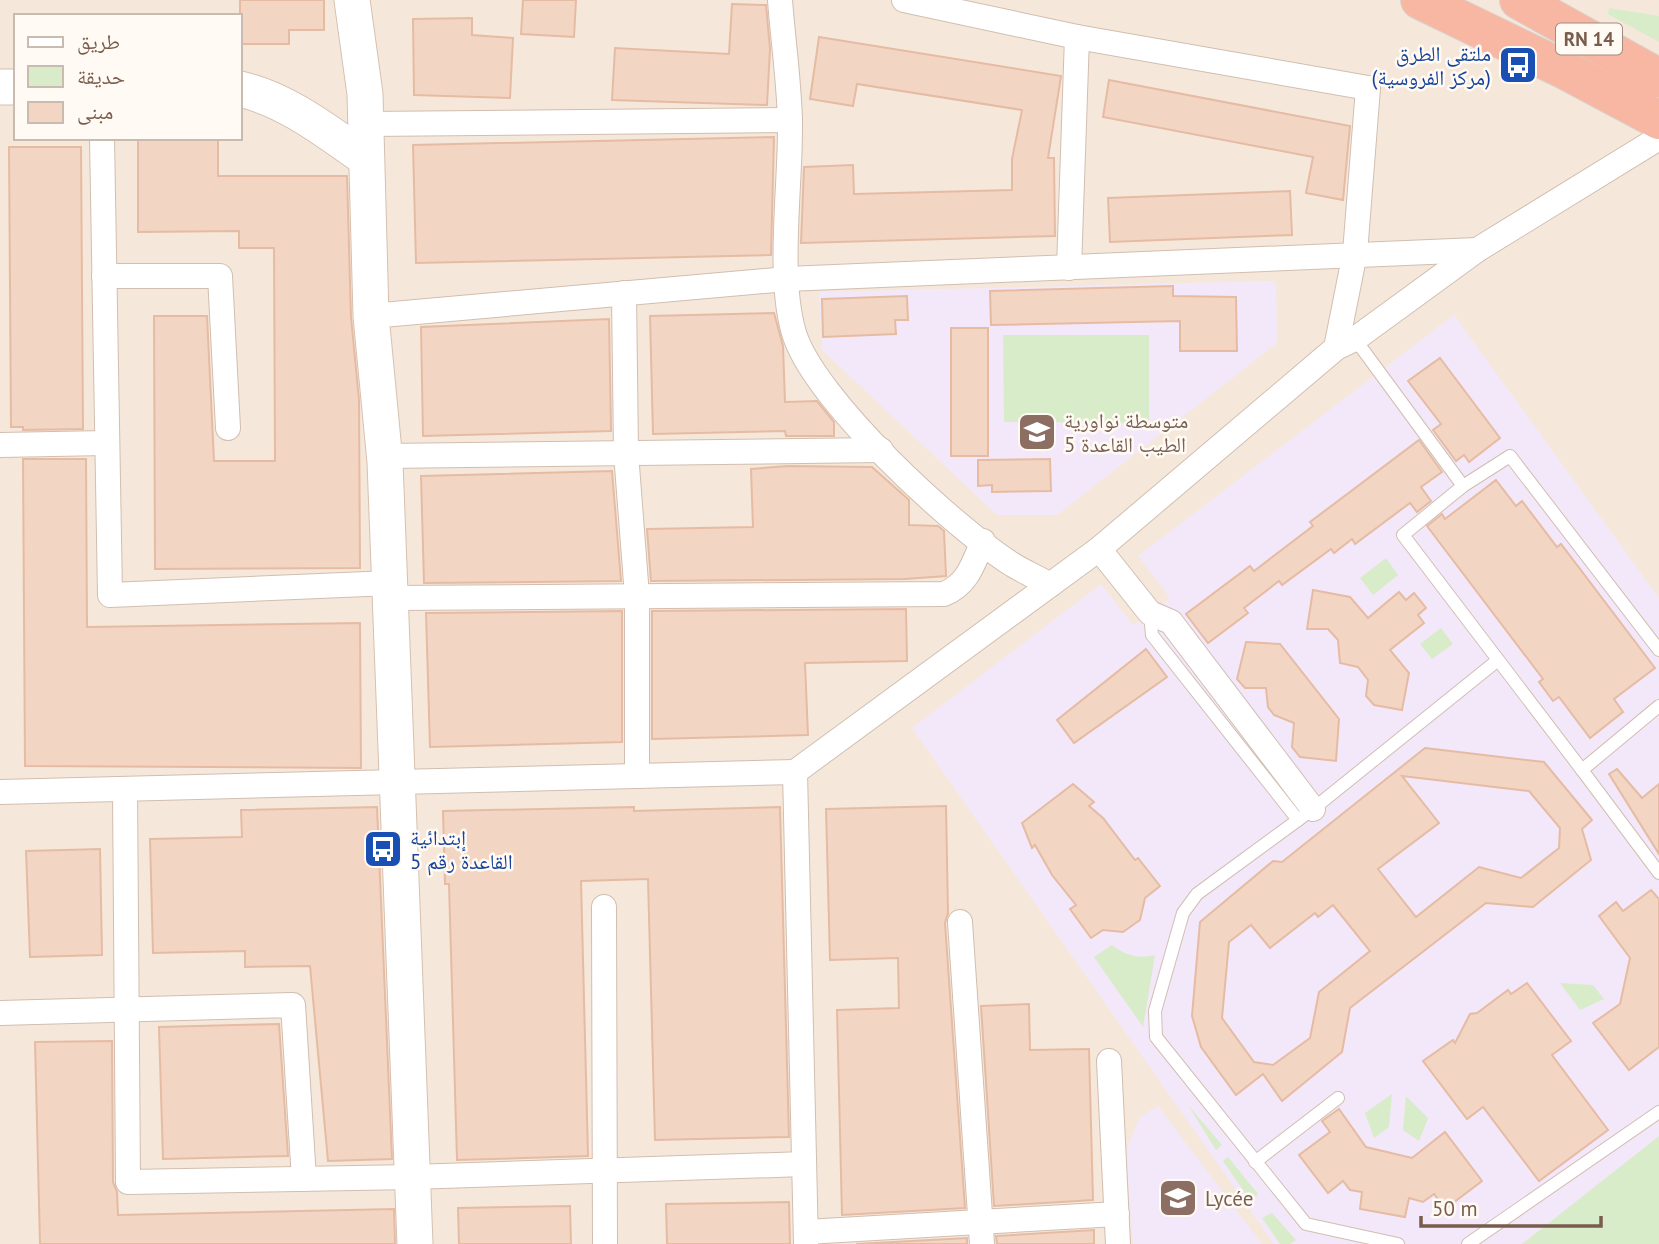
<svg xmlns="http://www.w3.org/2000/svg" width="1659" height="1244" font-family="'PT Sans','Noto Naskh Arabic',sans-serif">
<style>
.residential{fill:#f5e8da;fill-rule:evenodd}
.education{fill:#f3e8fa}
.green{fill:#d8ecc9}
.building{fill:#f3d5c3;stroke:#e6bba3;stroke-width:2;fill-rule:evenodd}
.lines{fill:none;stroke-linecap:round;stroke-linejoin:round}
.lane-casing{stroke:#d1beb0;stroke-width:14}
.street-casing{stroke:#d1beb0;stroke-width:26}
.secondary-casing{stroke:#d6c0b0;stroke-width:37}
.highway-casing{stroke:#dad1cd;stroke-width:40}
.lane{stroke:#fff;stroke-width:12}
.street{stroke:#fff;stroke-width:24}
.secondary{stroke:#fff;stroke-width:35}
.highway{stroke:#f7b7a3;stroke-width:38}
.labels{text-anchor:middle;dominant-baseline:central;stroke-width:5;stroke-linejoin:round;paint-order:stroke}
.shield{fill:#fffaf3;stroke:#a28b7f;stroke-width:2}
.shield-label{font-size:19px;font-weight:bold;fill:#7a5c4d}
.transit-label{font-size:21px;fill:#164399;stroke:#fffaf3;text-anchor:end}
.education-label{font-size:21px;fill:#785e54;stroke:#fffaf3;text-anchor:start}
</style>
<rect width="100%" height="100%" fill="#fdf6ec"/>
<path class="residential" d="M0,0H1659V1244H0ZM16,16H240V138H16Z"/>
<g class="education">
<path d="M1276,281L1277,343L1057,515H997L822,350L819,292Z"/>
<path d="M1454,315L1659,598V1244H1274L912,728L1101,584L1133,625L1150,613L1170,598L1138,556Z"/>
<path d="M1158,1106L1262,1244H1133L1126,1152L1139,1118Z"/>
</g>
<g class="green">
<path d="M1609,8L1659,16V42L1608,14Z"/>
<path d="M1003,335H1149V423L1004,422Z"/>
<path d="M1386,558L1398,575L1373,595L1360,578Z"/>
<path d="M1441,628L1453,644L1432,659L1420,644Z"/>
<path d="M1112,945C1127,956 1137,959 1155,955L1143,1027L1094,957Z"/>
<path d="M1560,983L1593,985L1604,999L1580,1010Z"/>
<path d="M1392,1094L1389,1127L1374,1138L1365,1113Z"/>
<path d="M1406,1096L1428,1118L1419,1141L1403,1130Z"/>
<path d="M1188,1105L1222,1145L1216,1150Z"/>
<path d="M1659,1136V1244H1522Z"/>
<path d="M1228,1157L1258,1194L1250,1200L1223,1161Z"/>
<path d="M1272,1213L1296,1240L1290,1244H1280L1262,1218Z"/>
</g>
<g class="building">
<path d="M240,0H324V30H289V44H240Z"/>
<path d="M523,0H576L574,37L521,34Z"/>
<path d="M732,4L766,5L770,49L767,105L612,100L615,48L729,54Z"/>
<path d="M472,18V35L513,38L510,98L414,95L413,19Z"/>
<path d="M819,37L1061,76L1048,158H1054L1055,236L801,243L804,167L853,165L854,194L1012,190V159L1022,110L857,84L853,106L810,99Z"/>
<path d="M1109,80L1350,126L1343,200L1306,193L1313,157L1103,117Z"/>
<path d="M774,137L771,255L416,263L413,145Z"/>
<path d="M138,138H218V176H347L351,317L359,400L360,568L155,569L154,316H207L214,461H275L274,248H239V231L138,232Z"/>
<path d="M9,147H81L83,429L23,430V427H11Z"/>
<path d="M1290,191L1292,235L1110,242L1108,198Z"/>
<path d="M1173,286V296L1236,297L1237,351H1180V321L991,325L990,291Z"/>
<path d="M907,296L908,320H895L896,334L823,337L822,299Z"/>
<path d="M774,313L783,346L785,402L817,401L834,422V436H786L785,431L653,434L650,316Z"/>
<path d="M609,319L611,431L423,436L421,327Z"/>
<rect x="951" y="328" width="37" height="128"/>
<path d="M1440,358L1500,438L1469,462L1464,455L1456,461L1433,430L1441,424L1408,381Z"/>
<path d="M1419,440L1442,472L1421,487L1431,501L1417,512L1410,503L1355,544L1352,539L1334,553L1331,549L1282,585L1279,581L1244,608L1248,613L1208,643L1186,614L1250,566L1254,571L1313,526L1310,522Z"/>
<path d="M23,459H86L87,627L360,623L361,768L25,766Z"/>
<path d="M1050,459L1051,491L992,492V485L978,486V460Z"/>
<path d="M788,466L872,467L909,500V525L938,526L944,531L946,576L905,579L651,581L647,529L753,527L751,469Z"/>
<path d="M612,471L621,581L424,583L421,476Z"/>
<path d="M1496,480L1516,506L1522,501L1557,547L1561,544L1655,668L1614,699L1623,712L1590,738L1559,697L1553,701L1539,682L1543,679L1427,526L1442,514L1445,519Z"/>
<path d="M1313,590L1350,597L1368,618L1399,592L1406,600L1414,593L1426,608L1418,615L1424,623L1390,650L1409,673L1402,710L1374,705L1366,696L1368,680L1358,667L1340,663L1338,640L1328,629H1307Z"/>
<path d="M906,609L907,661L805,663L808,735L652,739V611Z"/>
<path d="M622,611V742L430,747L426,613Z"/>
<path d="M1246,642L1280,644L1339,719L1336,761L1300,757L1292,747L1294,723L1274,715L1268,707L1266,688H1245L1237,679Z"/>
<path d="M1146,649L1167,677L1074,743L1057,720Z"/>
<path d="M1425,748L1544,762L1592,820L1582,829L1591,860L1533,907L1486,903L1350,1008L1342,1052L1282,1101L1263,1074L1236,1095L1201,1047L1192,1016L1200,922L1273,861L1282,862ZM1402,776L1529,791L1560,828L1559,848L1521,878L1479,867L1416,917L1378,869L1439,823ZM1333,905L1370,951L1319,992L1310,1038L1273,1065L1254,1062L1222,1018L1229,942L1251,925L1270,948L1315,913L1318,917Z"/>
<path d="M1617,769L1642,798L1659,784V854L1609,774Z"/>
<path d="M1073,784L1094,802L1089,806L1103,818L1135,860L1138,858L1160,886L1145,898L1140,920L1123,932L1103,930L1091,938L1070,909L1076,905L1052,875L1035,845L1032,848L1022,823Z"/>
<path d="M946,806L948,913L945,923L965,1208L842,1215L837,1010L899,1008L898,958L830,960L826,809Z"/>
<path d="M377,807L392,1159L328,1161L310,966L245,967V951L153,953L150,839L242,837L241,810Z"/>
<path d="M634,807V811L780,807L789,1137L655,1140L648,879L581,881L588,1156L457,1160L449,884H445L443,811Z"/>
<path d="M100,849L102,955L30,957L26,851Z"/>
<path d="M1651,890L1659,899V1047L1629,1070L1593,1023L1620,1004L1630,958L1599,916L1616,902L1623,911Z"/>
<path d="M1527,983L1571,1041L1552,1055L1608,1130L1539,1181L1483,1107L1467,1119L1423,1061L1453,1040L1455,1043L1470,1014L1477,1013L1508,990L1511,994Z"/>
<path d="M1029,1004L1030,1050L1089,1049L1093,1200L994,1206L981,1006Z"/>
<path d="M279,1024L288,1156L163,1159L159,1027Z"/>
<path d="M112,1041L113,1182L117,1192L118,1215L394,1209L395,1244H40L35,1042Z"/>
<path d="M1339,1109L1366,1147L1412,1158L1445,1132L1482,1181L1445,1209L1434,1194L1423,1202L1409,1198L1405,1217L1360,1209L1362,1192L1350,1190L1343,1181L1328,1193L1299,1155L1330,1132L1322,1121Z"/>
<path d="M789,1202L790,1244H667L666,1204Z"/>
<path d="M570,1206L571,1244H459L458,1208Z"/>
<path d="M1094,1230V1244H997L996,1236Z"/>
<path d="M967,1238V1244H856Z"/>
</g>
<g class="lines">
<defs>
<g id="lane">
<path d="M1355,339L1463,486"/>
<path d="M1150,613L1152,635L1298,820"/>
<path d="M1659,650L1510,456L1463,486L1403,535L1582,770L1659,706"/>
<path d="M1582,770L1659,873"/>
<path d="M1255,1162L1338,1098"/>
<path d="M1398,1244L1306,1224L1156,1037L1155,1011L1183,913L1197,894L1313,809L1498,660"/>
<path d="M1468,1244L1659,1112"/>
</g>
<g id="street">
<path d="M780,0C783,40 789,81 790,121C791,182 777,277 794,333C814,399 953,527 1013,565C1025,572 1038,578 1050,585"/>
<path d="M904,0L1077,37L1368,88L1355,253L1336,348"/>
<path d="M366,124L790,120"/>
<path d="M102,138L110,595L390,583"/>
<path d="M1069,268L1077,37"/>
<path d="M104,276H220L228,428"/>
<path d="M624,293L626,453L637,596V776"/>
<path d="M371,316L787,279L1477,250"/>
<path d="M0,445L106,443"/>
<path d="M384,456L881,450"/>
<path d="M1099,549L1150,613L1171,622L1313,809"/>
<path d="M390,598L944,594C968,584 973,564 983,541"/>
<path d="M125,789L128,1182L412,1177L804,1164"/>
<path d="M0,792L795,772"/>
<path d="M604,907L605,1244"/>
<path d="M960,922L982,1244"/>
<path d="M0,1013L293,1005L304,1179"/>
<path d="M1109,1061L1118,1244"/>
<path d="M806,1232L1117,1214"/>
<path d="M806,1244L795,772L1099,549L1336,348L1355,339L1477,250L1659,138"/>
</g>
<g id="secondary">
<path d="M352,0L365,94L371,316L385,462L415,1244"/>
<path d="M0,87H16"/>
<path d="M240,89C287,100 326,131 365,158"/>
</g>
<g id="highway">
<path d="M1420,0L1567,71L1659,120"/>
<path d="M1519,0L1659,78"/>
</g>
</defs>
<use href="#lane" class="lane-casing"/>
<use href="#street" class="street-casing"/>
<use href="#secondary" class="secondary-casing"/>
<use href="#highway" class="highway-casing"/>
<use href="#lane" class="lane"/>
<use href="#street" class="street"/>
<use href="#secondary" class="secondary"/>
<use href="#highway" class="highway"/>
</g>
<defs>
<symbol id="bus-square" viewBox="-11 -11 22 22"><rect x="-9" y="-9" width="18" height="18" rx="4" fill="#1a4fb4" stroke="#fffaf3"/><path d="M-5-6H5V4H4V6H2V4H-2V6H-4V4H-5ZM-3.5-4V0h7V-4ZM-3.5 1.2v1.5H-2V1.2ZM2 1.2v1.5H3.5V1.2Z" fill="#fff"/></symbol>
<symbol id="school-square" viewBox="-11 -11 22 22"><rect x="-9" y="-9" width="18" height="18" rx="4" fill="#8d6e63" stroke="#fffaf3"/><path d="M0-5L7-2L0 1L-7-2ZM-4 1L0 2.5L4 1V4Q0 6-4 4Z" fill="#fff"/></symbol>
</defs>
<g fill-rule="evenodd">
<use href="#bus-square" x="1496" y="43" width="44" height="44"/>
<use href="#school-square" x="1015" y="410" width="44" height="44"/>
<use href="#bus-square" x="361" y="827" width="44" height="44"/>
<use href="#school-square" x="1156" y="1176" width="44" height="44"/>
</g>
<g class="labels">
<rect class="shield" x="1556" y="23.5" width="66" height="31" rx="5"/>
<g class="shield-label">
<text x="1589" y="39">RN 14</text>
</g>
<g class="transit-label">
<text x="1491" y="53">ملتقى الطرق<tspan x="1491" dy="24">(مركز الفروسية)</tspan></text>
<text x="410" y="837" text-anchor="start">إبتدائية<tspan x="410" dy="24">القاعدة رقم 5</tspan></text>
</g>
<g class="education-label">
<text x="1064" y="420">متوسطة نواورية<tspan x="1064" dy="24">الطيب القاعدة 5</tspan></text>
<text x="1205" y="1198">Lycée</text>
</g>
</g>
<rect x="14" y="14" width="228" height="126" fill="#fffaf3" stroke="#cabbb1" stroke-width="2"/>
<rect x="28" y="37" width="35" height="10" fill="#ffffff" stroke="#cabbb1" stroke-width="2"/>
<text x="77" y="49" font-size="21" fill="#7a5c4d">طريق</text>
<rect x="28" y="66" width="35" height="21" fill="#d8ecc9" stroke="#cabbb1" stroke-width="2"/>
<text x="77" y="84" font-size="21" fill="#7a5c4d">حديقة</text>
<rect x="28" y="102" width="35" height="21" fill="#f3d5c3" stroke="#cabbb1" stroke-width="2"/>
<text x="77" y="119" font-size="21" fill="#7a5c4d">مبنى</text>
<path d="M1421 1216v10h180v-10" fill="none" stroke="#7a5c4d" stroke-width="3.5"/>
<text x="1432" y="1216" font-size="21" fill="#7a5c4d" stroke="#fffaf3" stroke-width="5" paint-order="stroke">50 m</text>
</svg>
